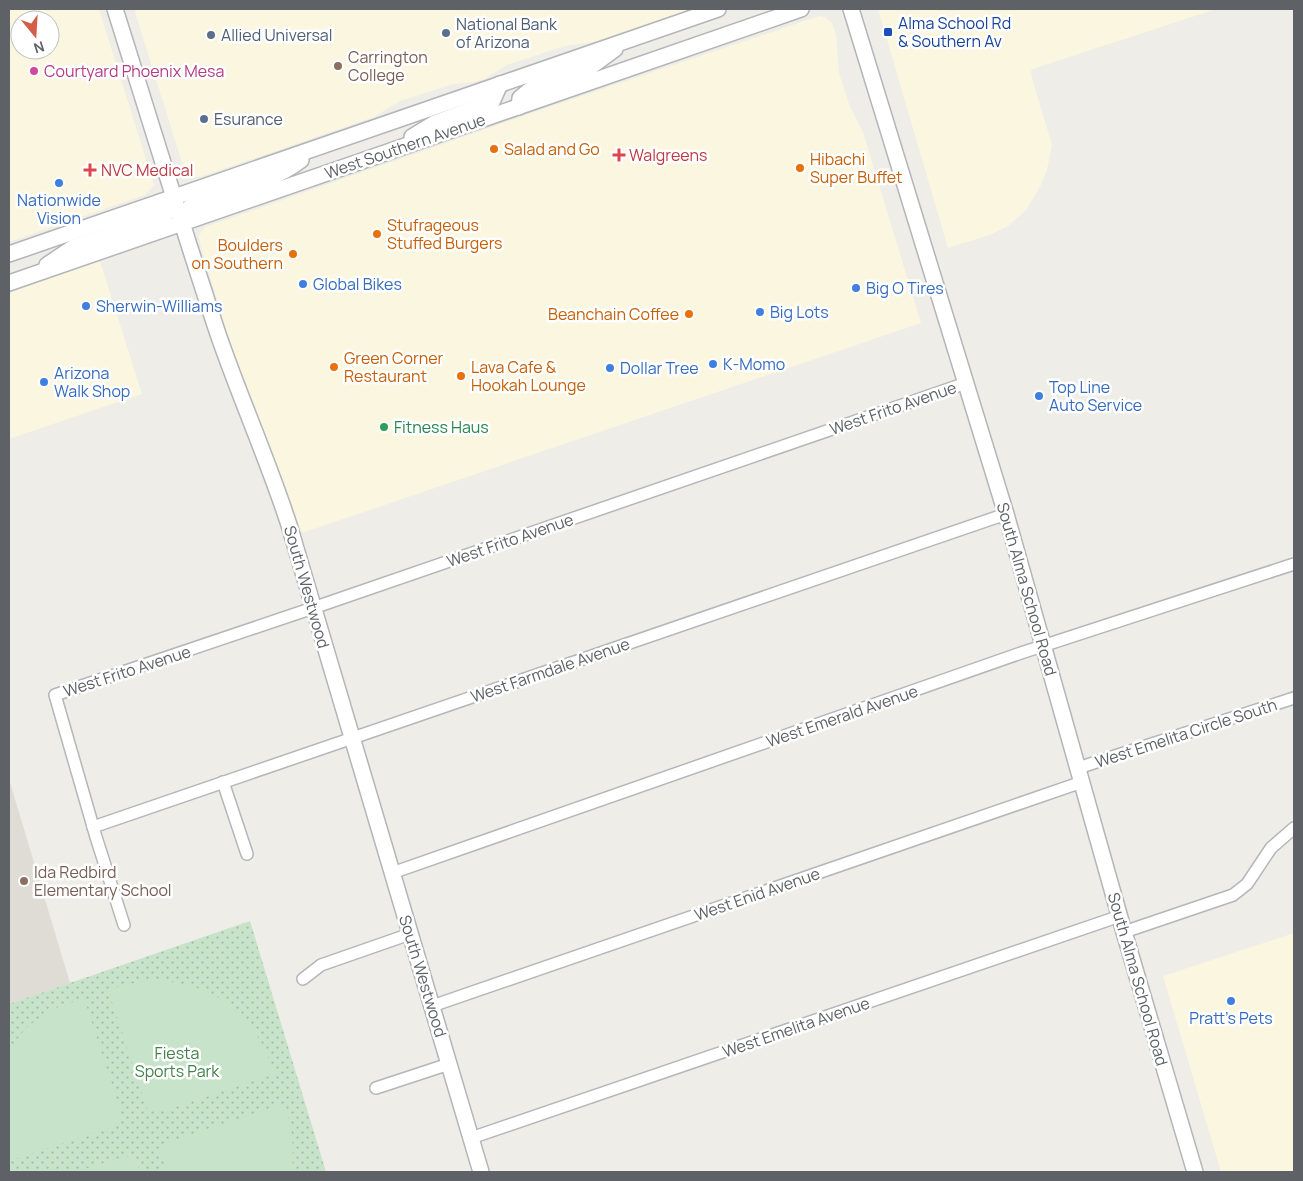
<svg xmlns="http://www.w3.org/2000/svg" width="1303" height="1181" font-family="Manrope,sans-serif">
<style>
.commercial{fill:#faf6e0;fill-rule:evenodd}
.education{fill:#dedcd5}
.park{fill:url(#park-dots)}
.pitch{fill:#c7e3c9}
.lines{fill:none;stroke-linecap:round;stroke-linejoin:round}
.street-casing{stroke:#b4b6ba;stroke-width:14}
.secondary-casing{stroke:#b3b5b9;stroke-width:18}
.street{stroke:#fff;stroke-width:11}
.secondary{stroke:#fff;stroke-width:15}
.transit-dot{fill:#1a4fb4;stroke:#fff;stroke-width:2}
.service-dot{fill:#5c6f8a;stroke:#fff;stroke-width:2}
.education-dot{fill:#8d6e63;stroke:#fff;stroke-width:2}
.hotel-dot{fill:#d1479c;stroke:#fff;stroke-width:2}
.food-dot{fill:#e8710a;stroke:#fff;stroke-width:2}
.health-dot{fill:#e0444e;stroke:#fff;stroke-width:2}
.shop-dot{fill:#3f7fe0;stroke:#fff;stroke-width:2}
.leisure-dot{fill:#2e9e5b;stroke:#fff;stroke-width:2}
.labels{text-anchor:middle;dominant-baseline:central;stroke-width:5;stroke-linejoin:round;paint-order:stroke}
.transit-label{font-size:16px;fill:#164399;stroke:#fff;text-anchor:start}
.service-label{font-size:16px;fill:#4e5e75;stroke:#fff;text-anchor:start}
.education-label{font-size:16px;fill:#785e54;stroke:#fff;text-anchor:start}
.hotel-label{font-size:16px;fill:#b23c85;stroke:#fff;text-anchor:start}
.street-label{font-size:16px;fill:#5e6165;stroke:#fff}
.food-label{font-size:16px;fill:#c56008;stroke:#fff;text-anchor:start}
.health-label{font-size:16px;fill:#be3a42;stroke:#fff;text-anchor:start}
.shop-label{font-size:16px;fill:#366cbe;stroke:#fff;text-anchor:start}
.leisure-label{font-size:16px;fill:#27864d;stroke:#fff;text-anchor:start}
.park-label{font-size:16px;fill:#41814a;stroke:#fff}
</style>
<defs>
<pattern id="park-dots" width="8" height="8" patternUnits="userSpaceOnUse" patternTransform="scale(1.25)"><rect width="8" height="8" fill="#c7e3c9"/><path d="M2 2h.1M6 6h.1" fill="none" stroke="#a5bba7" stroke-width="1.8" stroke-linecap="round"/></pattern>
</defs>
<rect width="100%" height="100%" fill="#eeede7"/>
<g class="commercial">
<path d="M9,9H99L154,185L145,195L9,242ZM20,20H50V50H20Z"/>
<path d="M134,9H692L594,42L565,46L507,65L484,79L475,82L453,84L400,101L374,117L200,177H192L183,166Z"/>
<path d="M878,9H1216L1033,69L1031,71L1032,78L1052,145L1047,170L1041,185L1026,210L1008,226L990,235L948,248Z"/>
<path d="M819,16L825,17L832,23L836,34L839,73L850,107L863,132L921,323L302,533L281,475L238,369L201,247L199,235L205,227L543,109Z"/>
<path d="M100,261L142,394L9,439V293Z"/>
<path d="M1294,933V1172H1221L1163,976Z"/>
</g>
<path class="education" d="M9,779L70,983L9,1004Z"/>
<path class="park" d="M250,921L326,1172H9V1004Z"/>
<g class="pitch">
<path d="M151,980C217,983 253,1013 275,1074L156,1113L147,1108L108,990L124,985Z"/>
<path d="M84,998L122,1115L116,1126L9,1161V1049L26,1028L40,1017L56,1008Z"/>
<path d="M284,1104C293,1129 294,1145 292,1172H167L161,1152L166,1143Z"/>
<path d="M126,1156L136,1161L140,1172H75Z"/>
</g>
<g class="lines">
<defs>
<g id="street">
<path d="M1078,768L1294,698"/>
<path d="M223,782L247,854"/>
<path d="M93,827L1006,514"/>
<path d="M392,873L1018,654L1294,564"/>
<path d="M124,925L96,837L55,695L313,608L966,383"/>
<path d="M1124,932L1233,895L1247,884L1271,848L1294,828"/>
<path d="M303,979L321,965L410,934"/>
<path d="M432,1006L1082,782"/>
<path d="M376,1088L449,1064"/>
<path d="M471,1138L1120,916"/>
</g>
<g id="secondary">
<path d="M115,9C149,117 182,226 218,334C240,398 268,460 289,525L481,1172"/>
<path d="M851,9L1006,514L1124,932L1195,1172"/>
<path d="M519,107L520,98L531,89L589,68L615,49"/>
<path d="M412,137L435,123L492,102L500,84"/>
<path d="M183,223L190,207L195,204C230,191 271,183 301,160"/>
<path d="M9,254L718,9"/>
<path d="M47,265L74,247L165,215L171,208L175,198"/>
<path d="M9,283L801,9"/>
</g>
</defs>
<use href="#street" class="street-casing"/>
<use href="#secondary" class="secondary-casing"/>
<use href="#street" class="street"/>
<use href="#secondary" class="secondary"/>
</g>
<rect class="transit-dot" x="883" y="27" width="10" height="10" rx="2.5"/>
<g class="service-dot">
<circle cx="446" cy="33" r="5"/>
<circle cx="211" cy="35" r="5"/>
<circle cx="204" cy="119" r="5"/>
</g>
<g class="education-dot">
<circle cx="338" cy="66" r="5"/>
<circle cx="24" cy="881" r="5"/>
</g>
<circle class="hotel-dot" cx="34" cy="71" r="5"/>
<g class="food-dot">
<circle cx="494" cy="149" r="5"/>
<circle cx="800" cy="168" r="5"/>
<circle cx="377" cy="234" r="5"/>
<circle cx="293" cy="254" r="5"/>
<circle cx="689" cy="314" r="5"/>
<circle cx="334" cy="367" r="5"/>
<circle cx="461" cy="376" r="5"/>
</g>
<g class="health-dot">
<path d="M616.5 147.5h5v5h5v5h-5v5h-5v-5h-5v-5h5z"/>
<path d="M87.5 162.5h5v5h5v5h-5v5h-5v-5h-5v-5h5z"/>
</g>
<g class="shop-dot">
<circle cx="59" cy="183" r="5"/>
<circle cx="303" cy="284" r="5"/>
<circle cx="856" cy="288" r="5"/>
<circle cx="86" cy="306" r="5"/>
<circle cx="760" cy="312" r="5"/>
<circle cx="713" cy="364" r="5"/>
<circle cx="610" cy="368" r="5"/>
<circle cx="44" cy="382" r="5"/>
<circle cx="1039" cy="396" r="5"/>
<circle cx="1231" cy="1001" r="5"/>
</g>
<circle class="leisure-dot" cx="384" cy="427" r="5"/>
<g class="labels">
<g class="transit-label">
<text x="898" y="23">Alma School Rd<tspan x="898" dy="18">&amp; Southern Av</tspan></text>
</g>
<g class="service-label">
<text x="456" y="24">National Bank<tspan x="456" dy="18">of Arizona</tspan></text>
<text x="221" y="35">Allied Universal</text>
<text x="214" y="119">Esurance</text>
</g>
<g class="education-label">
<text x="348" y="57">Carrington<tspan x="348" dy="18">College</tspan></text>
<text x="34" y="872">Ida Redbird<tspan x="34" dy="18">Elementary School</tspan></text>
</g>
<g class="hotel-label">
<text x="44" y="71">Courtyard Phoenix Mesa</text>
</g>
<g class="street-label">
<text transform="translate(405 146) rotate(-19)">West Southern Avenue</text>
<text transform="translate(893 408) rotate(-19)">West Frito Avenue</text>
<text transform="translate(510 540) rotate(-19)">West Frito Avenue</text>
<text transform="translate(307 587) rotate(74)">South Westwood</text>
<text transform="translate(1027 589) rotate(74)">South Alma School Road</text>
<text transform="translate(550 670) rotate(-19)">West Farmdale Avenue</text>
<text transform="translate(127 671) rotate(-18)">West Frito Avenue</text>
<text transform="translate(842 716) rotate(-19)">West Emerald Avenue</text>
<text transform="translate(1186 733) rotate(-18)">West Emelita Circle South</text>
<text transform="translate(757 894) rotate(-19)">West Enid Avenue</text>
<text transform="translate(423 976) rotate(73)">South Westwood</text>
<text transform="translate(1138 979) rotate(74)">South Alma School Road</text>
<text transform="translate(796 1027) rotate(-19)">West Emelita Avenue</text>
</g>
<g class="food-label">
<text x="504" y="149">Salad and Go</text>
<text x="810" y="159">Hibachi<tspan x="810" dy="18">Super Buffet</tspan></text>
<text x="387" y="225">Stufrageous<tspan x="387" dy="18">Stuffed Burgers</tspan></text>
<text x="283" y="245" text-anchor="end">Boulders<tspan x="283" dy="18">on Southern</tspan></text>
<text x="679" y="314" text-anchor="end">Beanchain Coffee</text>
<text x="344" y="358">Green Corner<tspan x="344" dy="18">Restaurant</tspan></text>
<text x="471" y="367">Lava Cafe &amp;<tspan x="471" dy="18">Hookah Lounge</tspan></text>
</g>
<g class="health-label">
<text x="629" y="155">Walgreens</text>
<text x="101" y="170">NVC Medical</text>
</g>
<g class="shop-label">
<text x="59" y="200" text-anchor="middle">Nationwide<tspan x="59" dy="18">Vision</tspan></text>
<text x="313" y="284">Global Bikes</text>
<text x="866" y="288">Big O Tires</text>
<text x="96" y="306">Sherwin-Williams</text>
<text x="770" y="312">Big Lots</text>
<text x="723" y="364">K-Momo</text>
<text x="620" y="368">Dollar Tree</text>
<text x="54" y="373">Arizona<tspan x="54" dy="18">Walk Shop</tspan></text>
<text x="1049" y="387">Top Line<tspan x="1049" dy="18">Auto Service</tspan></text>
<text x="1231" y="1018" text-anchor="middle">Pratt’s Pets</text>
</g>
<g class="leisure-label">
<text x="394" y="427">Fitness Haus</text>
</g>
<g class="park-label">
<text x="177" y="1053">Fiesta<tspan x="177" dy="18">Sports Park</tspan></text>
</g>
</g>
<rect width="1303" height="1181" fill="none" stroke="#5e6165" stroke-width="20"/>
<g transform="translate(35 35) rotate(162)"><circle r="24" fill="#ffffff" stroke="#bfc0c1"/>
<path d="M0-4L9 19L0 12L-9 19Z" fill="#d45f48"/>
<text y="-8" font-size="14" font-weight="bold" text-anchor="middle" fill="#5e6165">N</text>
</g>
</svg>
